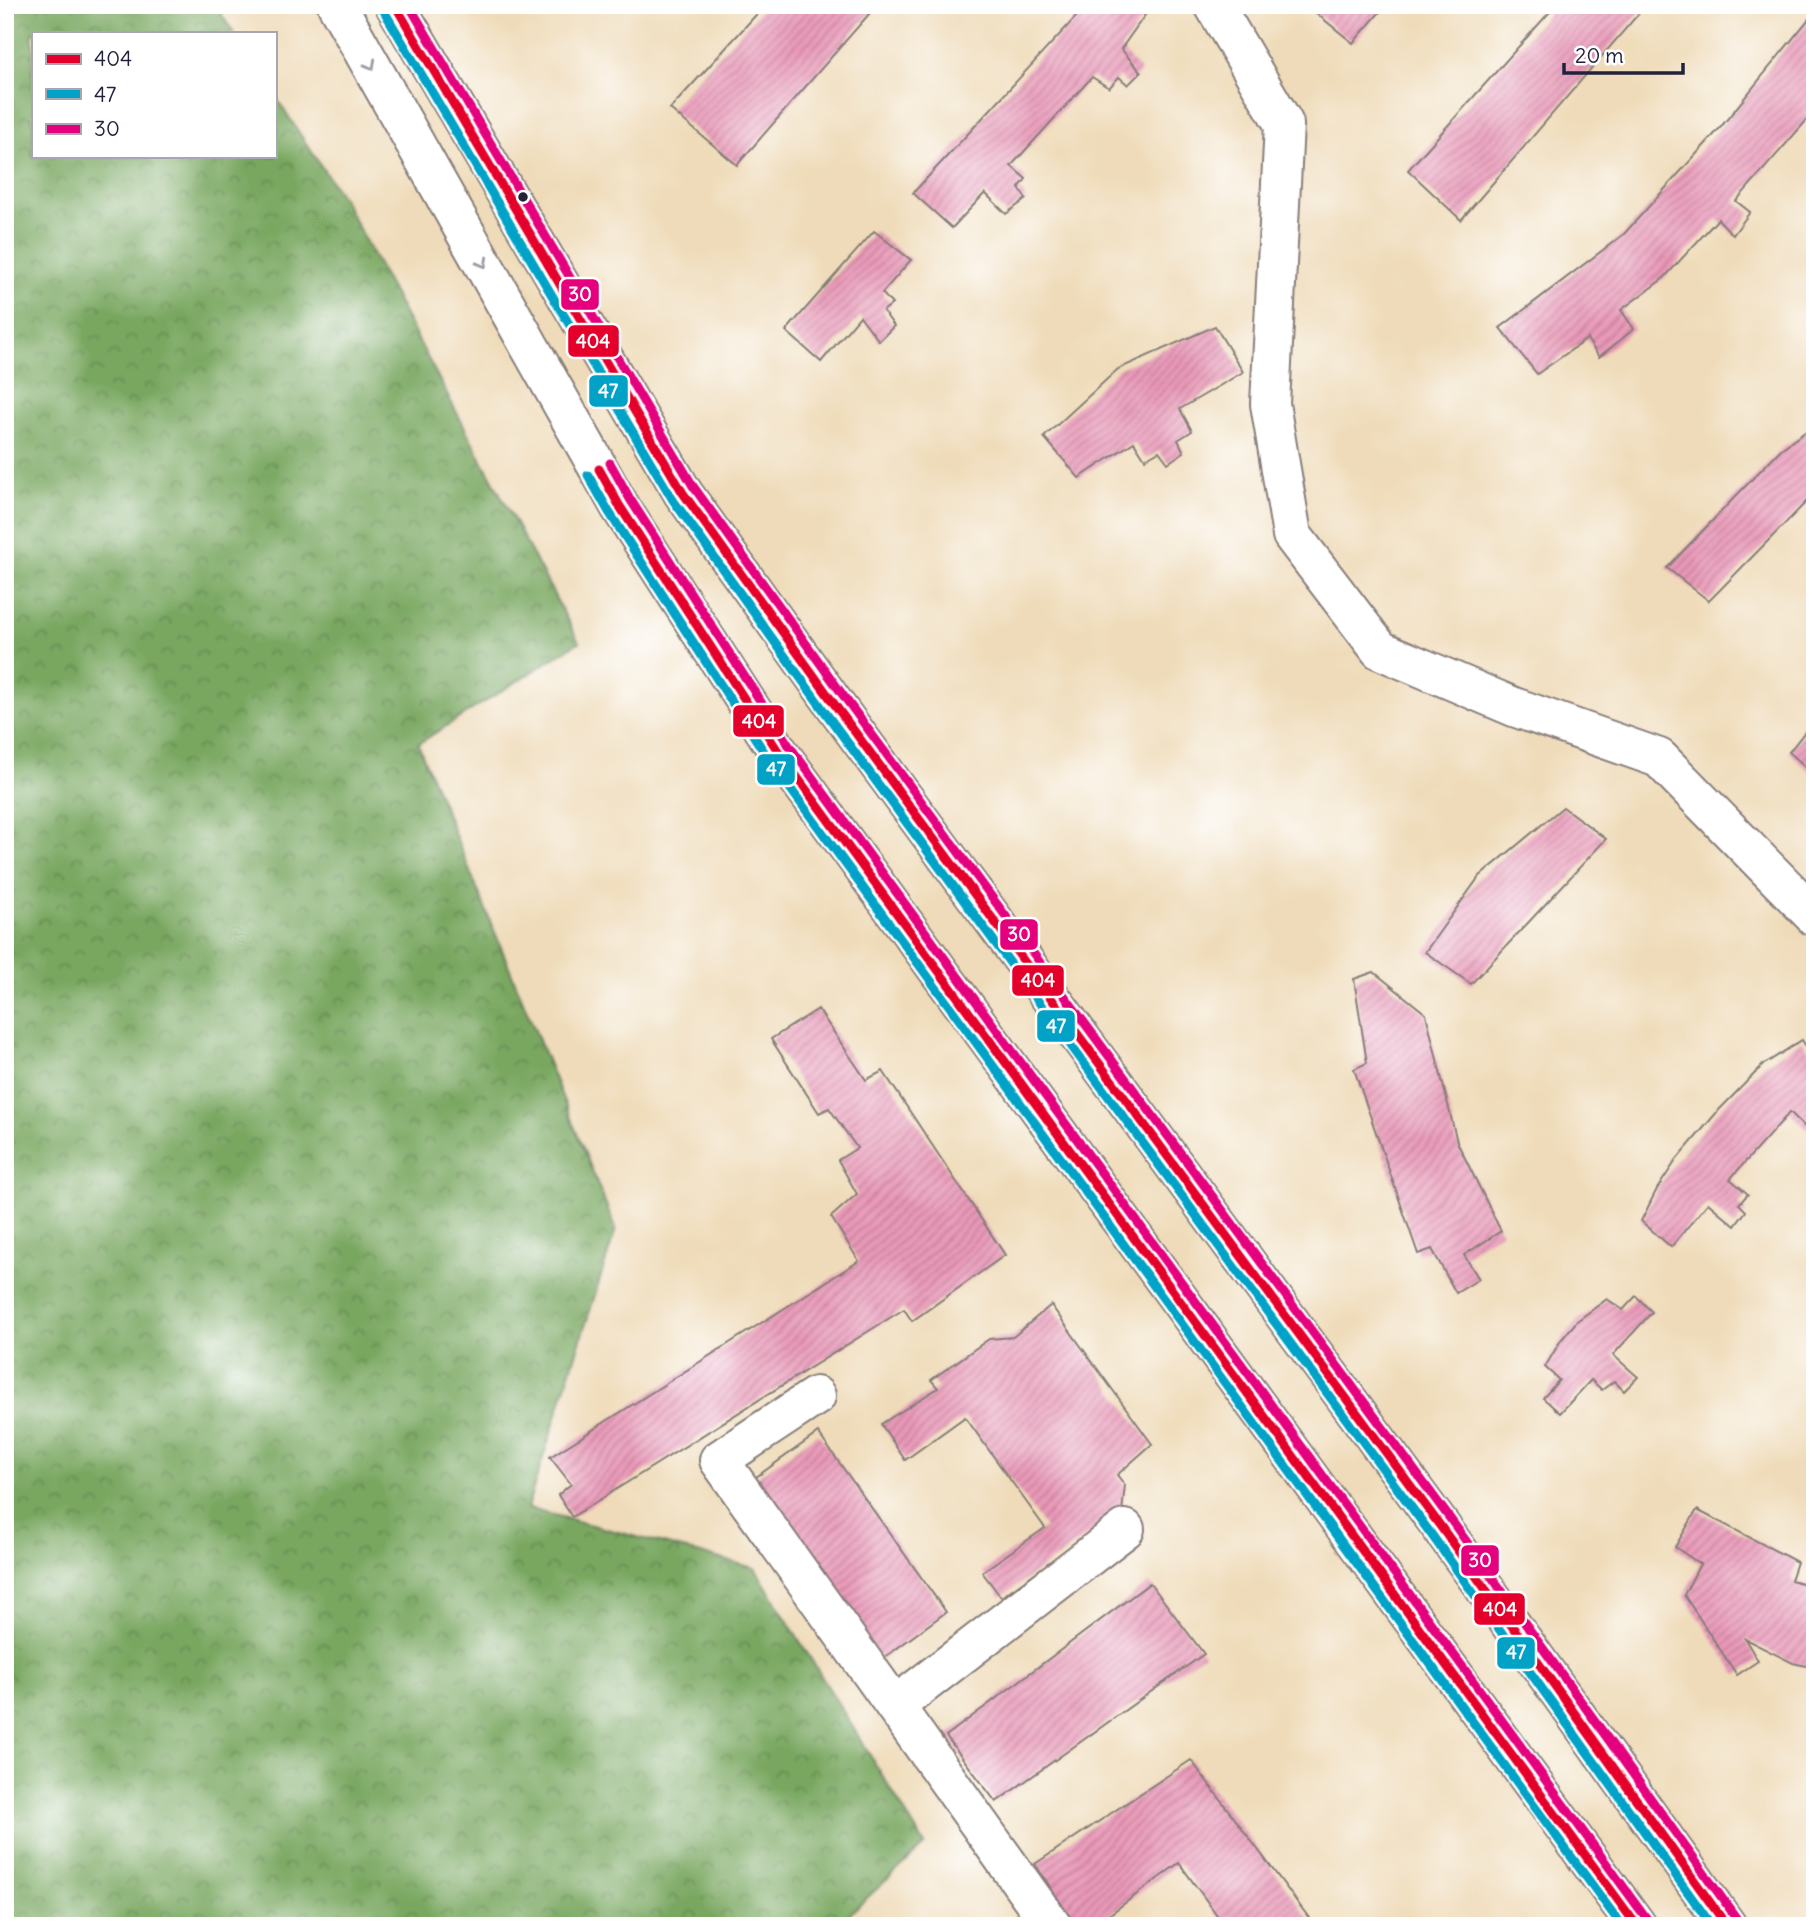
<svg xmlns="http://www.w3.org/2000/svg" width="1820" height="1931" font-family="Delius,sans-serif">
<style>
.forest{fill:url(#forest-crowns);stroke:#4e644e;stroke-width:2}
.building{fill:url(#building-hatch)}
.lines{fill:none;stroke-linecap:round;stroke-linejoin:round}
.minor-casing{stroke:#887e7a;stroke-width:42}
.primary-casing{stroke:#887e7a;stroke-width:42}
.minor{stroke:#fff;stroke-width:38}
.primary{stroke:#fff;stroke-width:38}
.bus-1-casing{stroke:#fff;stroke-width:14}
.bus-2-casing{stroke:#fff;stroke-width:14}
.bus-3-casing{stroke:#fff;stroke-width:14}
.bus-1{stroke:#e4002b;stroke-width:9}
.bus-2{stroke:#02a2c7;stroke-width:9}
.bus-3{stroke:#e5007d;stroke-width:9}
.oneway{stroke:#9c9ca7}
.bus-dot{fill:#22223b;stroke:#fff;stroke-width:2.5}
.line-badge{stroke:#fff;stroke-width:2.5}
.badge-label{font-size:19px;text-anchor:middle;font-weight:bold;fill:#fff}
</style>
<defs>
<pattern id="forest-crowns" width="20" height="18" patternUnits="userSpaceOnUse" patternTransform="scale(1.75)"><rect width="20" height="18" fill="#79a761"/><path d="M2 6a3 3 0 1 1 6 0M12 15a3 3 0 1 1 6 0" fill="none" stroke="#638851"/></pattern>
<pattern id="building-hatch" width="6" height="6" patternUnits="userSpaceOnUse" patternTransform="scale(1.75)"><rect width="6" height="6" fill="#ea99b8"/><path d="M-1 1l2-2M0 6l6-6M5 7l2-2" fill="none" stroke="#bd7c97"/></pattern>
</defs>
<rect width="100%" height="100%" fill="#fff"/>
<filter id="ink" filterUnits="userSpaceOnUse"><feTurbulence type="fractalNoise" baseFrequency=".0143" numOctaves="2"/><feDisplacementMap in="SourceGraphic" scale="14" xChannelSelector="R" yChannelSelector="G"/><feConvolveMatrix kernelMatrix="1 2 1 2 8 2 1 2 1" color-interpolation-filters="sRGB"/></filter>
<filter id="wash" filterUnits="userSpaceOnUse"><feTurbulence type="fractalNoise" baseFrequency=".00686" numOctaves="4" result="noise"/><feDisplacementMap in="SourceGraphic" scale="28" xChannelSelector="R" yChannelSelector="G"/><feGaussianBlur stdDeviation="1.57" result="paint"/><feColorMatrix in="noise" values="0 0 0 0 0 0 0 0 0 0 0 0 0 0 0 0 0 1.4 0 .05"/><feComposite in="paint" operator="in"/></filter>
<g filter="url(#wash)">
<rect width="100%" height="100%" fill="#efdbb9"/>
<path class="forest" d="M5,5H215L234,33H33V156H275V96L344,201L579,642L418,744L616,1229L527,1508L755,1568L925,1845L836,1926H5Z"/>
<g id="blocks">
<g class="building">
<path d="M765,5H877L737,165L670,109Z"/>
<path d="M1087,5H1152L1121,49L1141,72L1128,85L1119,77L1109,88L1092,77L1011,166L1026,179L1019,188L1026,199L1006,214L985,193L952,228L913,193Z"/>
<path d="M1314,5H1386L1353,43L1311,9Z"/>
<path d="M1556,5H1646L1461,220L1408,170Z"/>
<path d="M1812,15L1815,18V115L1813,113L1736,201L1750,212L1733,235L1718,219L1664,278L1621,310L1634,329L1599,357L1587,339L1537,374L1500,328L1624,234L1720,128Z"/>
<path d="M874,231L911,260L882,293L892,304L883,311L894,326L879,341L860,316L821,362L786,331Z"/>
<path d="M1215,326L1243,372L1180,409L1192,431L1178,440L1184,452L1168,463L1159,451L1145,459L1134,442L1079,478L1044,437L1118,369Z"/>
<path d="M1815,425V493L1709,601L1667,568L1781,449Z"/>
<path d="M1815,719V775L1789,752Z"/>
<path d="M1563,807L1606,839L1471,984L1425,952L1479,877Z"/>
<path d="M1374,972L1426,1014L1457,1142L1501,1231L1464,1255L1479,1279L1456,1293L1432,1249L1418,1254L1354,1069L1367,1063L1354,979Z"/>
<path d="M818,1009L866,1080L883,1071L1005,1255L912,1321L904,1309L572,1517L558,1495L571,1484L550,1457L859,1261L831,1217L857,1194L838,1160L857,1148L829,1108L819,1113L771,1039Z"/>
<path d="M1802,1040L1809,1051L1815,1044V1087L1812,1090L1815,1093V1119L1807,1129L1790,1112L1730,1179L1748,1194L1739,1204L1746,1211L1735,1226L1708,1203L1671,1247L1641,1221L1657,1189L1677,1159L1718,1111L1763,1065Z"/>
<path d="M1636,1296L1652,1312L1613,1355L1638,1377L1624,1391L1614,1381L1602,1390L1591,1380L1560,1413L1543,1398L1559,1380L1545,1367L1561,1340L1577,1321L1607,1299L1623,1310Z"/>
<path d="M1051,1305L1152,1444L1117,1475L1125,1485L1122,1512L1001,1597L982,1572L1045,1528L965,1417L905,1460L881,1424L938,1388L931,1380L989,1339L1013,1337Z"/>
<path d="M818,1433L946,1612L881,1660L752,1480Z"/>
<path d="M1697,1510L1797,1562L1791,1580L1815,1587V1668L1793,1663L1745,1639L1758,1661L1737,1675L1684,1595L1700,1564L1675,1547Z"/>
<path d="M1150,1583L1204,1654L996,1802L946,1736Z"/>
<path d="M1191,1760L1315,1926H1225L1179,1863L1094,1926H1076L1035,1864Z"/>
</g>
</g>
</g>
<g filter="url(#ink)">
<use href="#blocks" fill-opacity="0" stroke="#887e7a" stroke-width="2"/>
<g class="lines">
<defs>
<g id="minor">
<path d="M1214,5L1284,124L1270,404L1292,535L1380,650L1514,707L1659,758L1815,917"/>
<path d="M816,1396L719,1460L1052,1926"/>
<path d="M895,1706L1125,1529"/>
</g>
<g id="primary">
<path d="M337,5L619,505L778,751L1637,1926"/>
<path d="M395,5L683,493L835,705L1441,1527L1727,1926"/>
</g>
</defs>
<use href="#minor" class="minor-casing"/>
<use href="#primary" class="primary-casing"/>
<use href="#minor" class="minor"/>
<use href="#primary" class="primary"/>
<defs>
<g id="bus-1">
<path d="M395,5L683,493L835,705L1441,1527L1727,1926"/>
<path d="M599,469L619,505L778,751L1637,1926"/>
</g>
<g id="bus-2">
<path d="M384,11L673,500L825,712L1431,1534L1712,1926"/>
<path d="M588,475L609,512L768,758L1622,1926"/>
</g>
<g id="bus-3">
<path d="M409,5L693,486L845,698L1451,1520L1737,1919"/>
<path d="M610,463L630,499L788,744L1647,1919"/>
</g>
</defs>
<use href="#bus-1" class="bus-1-casing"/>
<use href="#bus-2" class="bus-2-casing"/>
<use href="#bus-3" class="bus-3-casing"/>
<use href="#bus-1" class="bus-1"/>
<use href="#bus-2" class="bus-2"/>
<use href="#bus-3" class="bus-3"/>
</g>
<defs><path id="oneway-chevron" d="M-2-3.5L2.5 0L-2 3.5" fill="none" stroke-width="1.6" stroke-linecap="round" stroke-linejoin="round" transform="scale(1.75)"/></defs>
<g class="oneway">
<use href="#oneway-chevron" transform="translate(371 65) rotate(61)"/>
<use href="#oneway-chevron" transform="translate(483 263) rotate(61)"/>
</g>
</g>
<circle class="bus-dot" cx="523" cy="197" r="6"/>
<g class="line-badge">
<rect x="560" y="278" width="40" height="33" rx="7" fill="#e5007d"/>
<rect x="567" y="324" width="53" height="34" rx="7" fill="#e4002b"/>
<rect x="588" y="374" width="41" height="34" rx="7" fill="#02a2c7"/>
<rect x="732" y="704" width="53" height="34" rx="7" fill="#e4002b"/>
<rect x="756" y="753" width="40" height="33" rx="7" fill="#02a2c7"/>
<rect x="999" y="918" width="40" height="33" rx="7" fill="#e5007d"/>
<rect x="1011" y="964" width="54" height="33" rx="7" fill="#e4002b"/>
<rect x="1036" y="1009" width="40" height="34" rx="7" fill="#02a2c7"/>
<rect x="1460" y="1544" width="40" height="33" rx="7" fill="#e5007d"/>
<rect x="1473" y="1592" width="53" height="34" rx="7" fill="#e4002b"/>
<rect x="1496" y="1636" width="40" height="34" rx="7" fill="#02a2c7"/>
</g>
<g class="badge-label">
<text x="580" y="301">30</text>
<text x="593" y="348">404</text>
<text x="608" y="398">47</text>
<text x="759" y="728">404</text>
<text x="776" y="776">47</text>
<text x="1019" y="941">30</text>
<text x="1038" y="987">404</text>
<text x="1056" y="1033">47</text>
<text x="1480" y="1567">30</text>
<text x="1500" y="1616">404</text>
<text x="1516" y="1659">47</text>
</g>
<rect width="1820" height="1931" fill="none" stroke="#fff" stroke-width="28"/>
<rect x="32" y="32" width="245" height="126" fill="#ffffff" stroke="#a7a7b1" stroke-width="2"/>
<rect x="46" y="54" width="35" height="10" fill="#e4002b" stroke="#a7a7b1" stroke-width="2"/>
<text x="94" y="66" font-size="21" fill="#22223b">404</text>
<rect x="46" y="89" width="35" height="10" fill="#02a2c7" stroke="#a7a7b1" stroke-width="2"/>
<text x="94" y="102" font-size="21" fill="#22223b">47</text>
<rect x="46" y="124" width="35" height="10" fill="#e5007d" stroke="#a7a7b1" stroke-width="2"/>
<text x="94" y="136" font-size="21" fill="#22223b">30</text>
<path d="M1564 63v10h119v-10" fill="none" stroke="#22223b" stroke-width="3.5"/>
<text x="1575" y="63" font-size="21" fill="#22223b" stroke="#ffffff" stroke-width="5" paint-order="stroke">20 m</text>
</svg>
